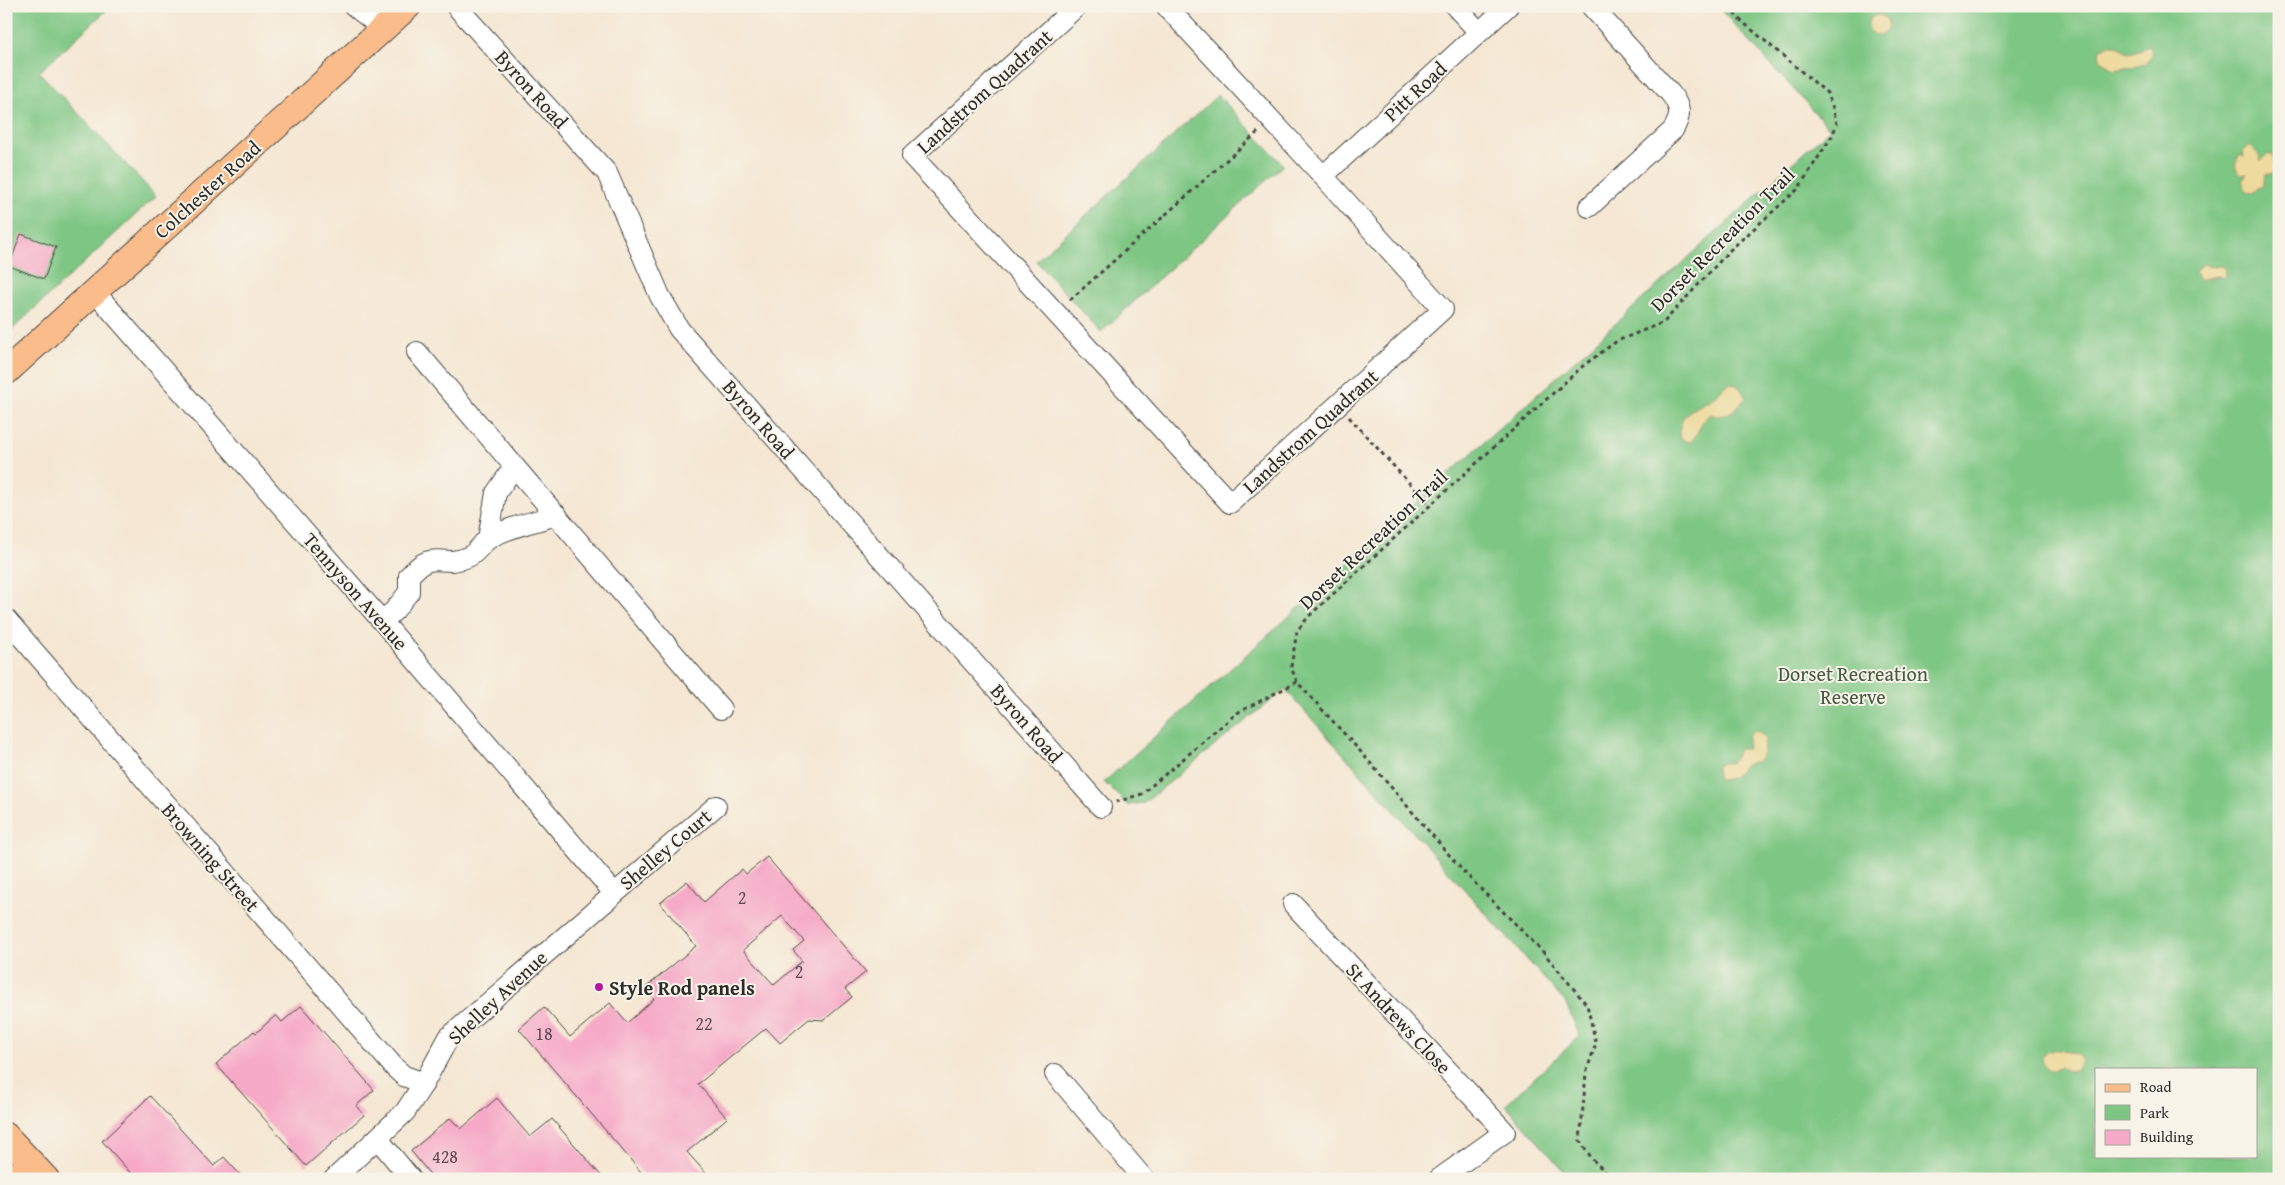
<svg xmlns="http://www.w3.org/2000/svg" width="2285" height="1185" font-family="'Gentium Book Plus',serif">
<style>
.green{fill:#7dc683;stroke:#547857;fill-rule:evenodd}
.sand{fill:#eeda9e;stroke:#8c8264}
.building{fill:#f6aac7;fill-rule:evenodd}
.lines{fill:none;stroke-linecap:round;stroke-linejoin:round}
.minor-casing{stroke:#494744;stroke-width:22}
.major-casing{stroke:#494744;stroke-width:28}
.path{stroke:#494744;stroke-width:3;stroke-dasharray:4 4;stroke-linecap:butt}
.minor{stroke:#fff;stroke-width:20}
.major{stroke:#f9bc8a;stroke-width:26}
.poi-dot{fill:#b5179e;stroke:#f7f3e8;stroke-width:2}
.labels{text-anchor:middle;dominant-baseline:central;stroke-width:4;stroke-linejoin:round;paint-order:stroke}
.number-label{font-size:18px;fill:#5e4b52}
.street-label{font-size:20px;fill:#2b2b2b;stroke:#f7f3e8}
.park-label{font-size:20px;fill:#445a45;stroke:#f7f3e8}
.poi-label{font-size:20px;font-weight:bold;fill:#2b2b2b;stroke:#f7f3e8;text-anchor:start}
</style>
<rect width="100%" height="100%" fill="#f7f3e8"/>
<filter id="ink" filterUnits="userSpaceOnUse"><feTurbulence type="fractalNoise" baseFrequency=".02" numOctaves="2"/><feDisplacementMap in="SourceGraphic" scale="10" xChannelSelector="R" yChannelSelector="G"/><feConvolveMatrix kernelMatrix="1 2 1 2 8 2 1 2 1" color-interpolation-filters="sRGB"/></filter>
<filter id="wash" filterUnits="userSpaceOnUse"><feTurbulence type="fractalNoise" baseFrequency=".0096" numOctaves="4" result="noise"/><feDisplacementMap in="SourceGraphic" scale="20" xChannelSelector="R" yChannelSelector="G"/><feGaussianBlur stdDeviation="1.12" result="paint"/><feColorMatrix in="noise" values="0 0 0 0 0 0 0 0 0 0 0 0 0 0 0 0 0 1.4 0 .05"/><feComposite in="paint" operator="in"/></filter>
<g filter="url(#wash)">
<rect width="100%" height="100%" fill="#f5e7d3"/>
<g class="green">
<path d="M6,6L109,8L39,72L156,196L6,335Z"/>
<path d="M1717,6H2279V1179H1571L1505,1105L1580,1036L1565,1002L1285,689L1144,803L1127,805L1104,782L1527,404L1830,129ZM2096,1069H2256V1156H2096Z"/>
<path d="M1218,95L1283,165L1101,332L1036,261Z"/>
</g>
<g class="sand">
<circle cx="1878" cy="25" r="10"/>
<path d="M2106,45H2116L2130,53L2150,46C2158,69 2128,66 2115,70L2100,59L2099,51Z"/>
<path d="M2249,145L2260,156V162L2268,154L2273,156L2275,173L2266,175L2263,185L2258,187L2253,193L2247,192L2242,181L2247,174L2241,175C2234,169 2234,162 2240,155L2244,157L2243,151Z"/>
<path d="M2203,264L2211,267L2222,266L2226,269V274L2224,278L2218,276L2199,280L2195,272Z"/>
<path d="M1730,383C1739,385 1742,390 1746,398C1735,409 1726,420 1710,414C1700,422 1699,433 1691,442L1685,441L1679,436C1680,410 1693,411 1711,399C1718,394 1722,387 1730,383Z"/>
<path d="M1754,731L1759,732L1765,739L1763,753L1758,761L1745,765L1731,778L1721,780L1717,777L1716,767L1722,763H1731L1740,749H1747L1749,736Z"/>
<path d="M2054,1049L2077,1054L2082,1060C2079,1071 2070,1074 2060,1067L2053,1071C2045,1069 2043,1064 2042,1056L2046,1051Z"/>
</g>
<g id="blocks">
<g class="building">
<path d="M21,234L56,247L44,279L9,266Z"/>
<path d="M767,857L866,972L845,989L852,997L824,1020L809,1019L780,1043L766,1028L698,1084L727,1118L687,1152L711,1179H647L519,1029L544,1007L570,1037L610,1003L627,1023L654,999L645,988L696,946L660,903L687,881L704,902L742,869L746,874ZM782,916L804,941L793,950L802,961L774,985L743,950Z"/>
<path d="M301,1006L374,1090L356,1106L364,1115L306,1166L216,1064L254,1031L256,1033L276,1015L282,1022Z"/>
<path d="M150,1096L214,1166L224,1157L244,1179H136L102,1141Z"/>
<path d="M497,1098L530,1137L552,1119L604,1179H434L411,1151L450,1118L461,1129Z"/>
</g>
</g>
</g>
<g filter="url(#ink)">
<use href="#blocks" fill-opacity="0" stroke="#494744" stroke-width="1"/>
<g class="lines">
<defs>
<g id="minor">
<path d="M354,6L383,29"/>
<path d="M456,6L607,173L660,296L679,329L1101,807"/>
<path d="M1077,6L912,156L1230,503L1443,309L1323,176L1166,6"/>
<path d="M1455,6L1479,32"/>
<path d="M1323,176L1508,6"/>
<path d="M1589,207L1673,130C1682,115 1681,107 1670,93L1591,6"/>
<path d="M94,291L382,621L614,893"/>
<path d="M417,352L721,709"/>
<path d="M488,539L496,493L514,467"/>
<path d="M6,619L395,1068L404,1076L424,1083"/>
<path d="M382,621L394,611L409,592V576C434,547 441,569 468,557C476,554 481,544 488,539C504,528 537,521 557,515"/>
<path d="M1293,904L1505,1132L1439,1179"/>
<path d="M1055,1074L1144,1179"/>
<path d="M378,1139L411,1179"/>
<path d="M334,1179L405,1112L424,1083L449,1037L716,806"/>
</g>
<g id="major">
<path d="M6,372L408,6"/>
<path d="M6,1136L46,1179"/>
<path d="M14,1179L31,1163"/>
</g>
</defs>
<use href="#minor" class="minor-casing"/>
<use href="#major" class="major-casing"/>
<g class="path">
<path d="M1070,300L1258,132"/>
<path d="M1349,417L1430,506"/>
<path d="M1116,802L1142,794L1237,713L1297,682"/>
<path d="M1613,1179L1593,1160L1580,1141L1586,1073L1596,1043L1587,1005L1544,953L1463,871L1360,751L1297,682L1291,667L1297,631L1309,616L1584,365L1617,341L1664,322L1730,250L1798,189L1832,136L1837,124L1833,108L1827,93L1739,19L1728,6"/>
</g>
<use href="#minor" class="minor"/>
<use href="#major" class="major"/>
</g>
</g>
<circle class="poi-dot" cx="599" cy="987" r="5"/>
<g class="labels">
<g class="number-label">
<text x="742" y="897">2</text>
<text x="799" y="971">2</text>
<text x="704" y="1023">22</text>
<text x="544" y="1033">18</text>
<text x="445" y="1156">428</text>
</g>
<g class="street-label">
<text transform="translate(532 89) rotate(48)">Byron Road</text>
<text transform="translate(984 91) rotate(-42)">Landstrom Quadrant</text>
<text transform="translate(1415 91) rotate(-43)">Pitt Road</text>
<text transform="translate(207 189) rotate(-42)">Colchester Road</text>
<text transform="translate(1722 239) rotate(-45)">Dorset Recreation Trail</text>
<text transform="translate(759 419) rotate(49)">Byron Road</text>
<text transform="translate(1310 431) rotate(-42)">Landstrom Quadrant</text>
<text transform="translate(1373 539) rotate(-43)">Dorset Recreation Trail</text>
<text transform="translate(356 591) rotate(49)">Tennyson Avenue</text>
<text transform="translate(1027 723) rotate(49)">Byron Road</text>
<text transform="translate(665 849) rotate(-40)">Shelley Court</text>
<text transform="translate(211 857) rotate(49)">Browning Street</text>
<text transform="translate(497 997) rotate(-43)">Shelley Avenue</text>
<text transform="translate(1399 1018) rotate(47)">St Andrews Close</text>
</g>
<g class="park-label">
<text x="1853" y="673">Dorset Recreation<tspan x="1853" dy="23">Reserve</tspan></text>
</g>
<g class="poi-label">
<text x="609" y="987">Style Rod panels</text>
</g>
</g>
<rect width="2285" height="1185" fill="none" stroke="#f7f3e8" stroke-width="25"/>
<rect x="2095" y="1068" width="162" height="90" fill="#f7f3e8" stroke="#a5a39c"/>
<rect x="2105" y="1084" width="25" height="8" fill="#f9bc8a" stroke="#a5a39c"/>
<text x="2140" y="1092" font-size="15" fill="#2b2b2b">Road</text>
<rect x="2105" y="1105" width="25" height="15" fill="#7dc683" stroke="#a5a39c"/>
<text x="2140" y="1118" font-size="15" fill="#2b2b2b">Park</text>
<rect x="2105" y="1130" width="25" height="15" fill="#f6aac7" stroke="#a5a39c"/>
<text x="2140" y="1142" font-size="15" fill="#2b2b2b">Building</text>
</svg>
